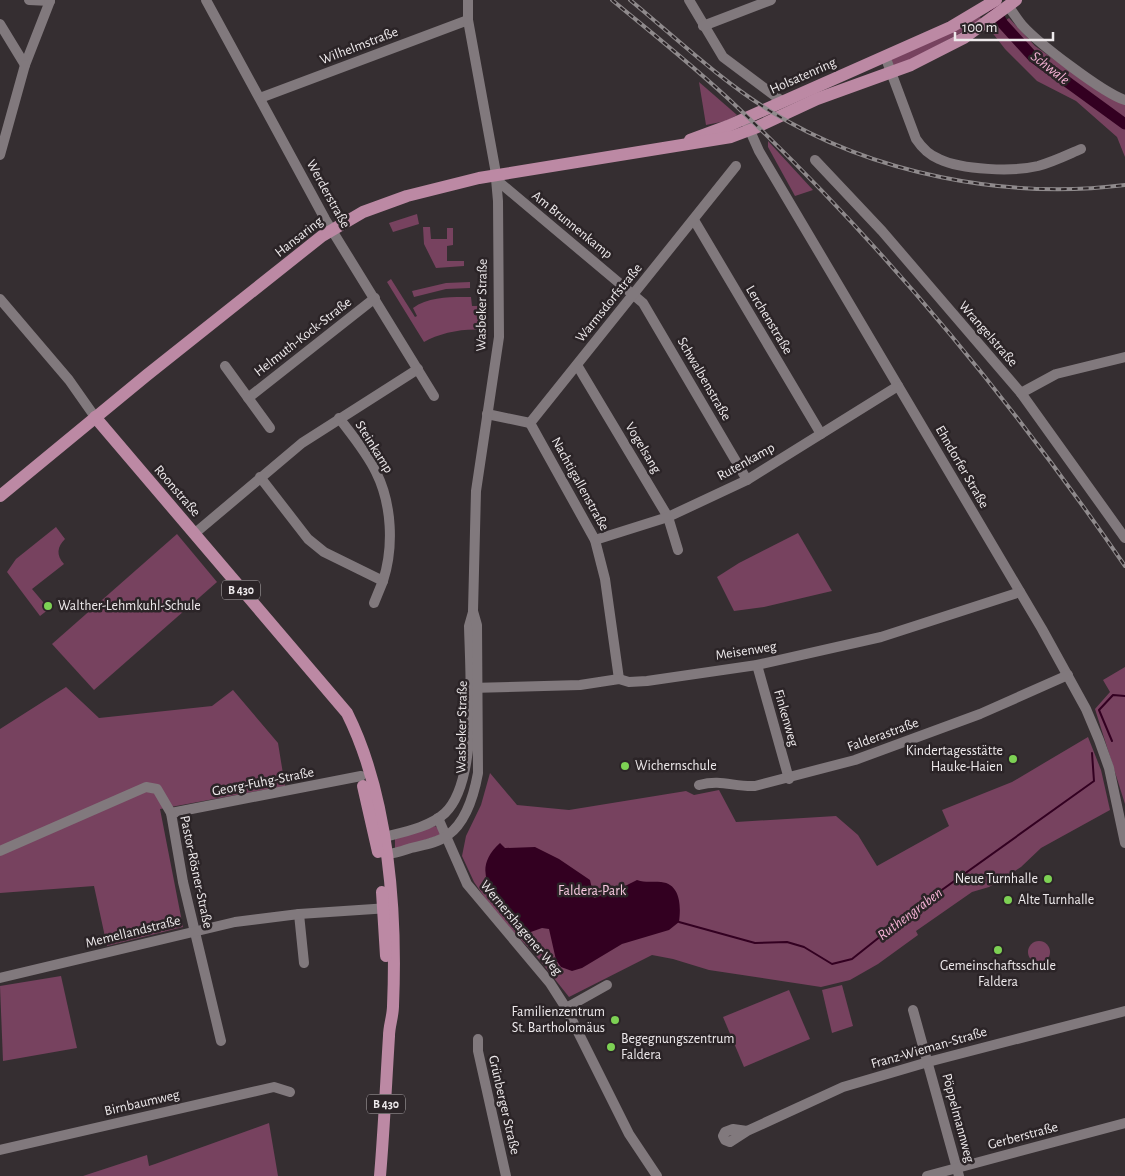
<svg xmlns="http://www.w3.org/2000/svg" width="1125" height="1176" font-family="'Alegreya Sans',sans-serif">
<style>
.green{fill:#77425f}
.water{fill:#330021}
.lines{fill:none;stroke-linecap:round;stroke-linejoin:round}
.stream{stroke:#330021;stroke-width:2}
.river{stroke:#330021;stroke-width:11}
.minor{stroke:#81797d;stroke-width:10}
.major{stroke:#bc89a4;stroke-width:12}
.rail-casing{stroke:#8f8a8c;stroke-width:4}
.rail{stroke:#2b2427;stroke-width:2;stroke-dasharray:5.5;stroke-linecap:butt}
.poi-dot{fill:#7dd154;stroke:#2b2427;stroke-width:2}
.labels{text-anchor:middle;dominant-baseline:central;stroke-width:5;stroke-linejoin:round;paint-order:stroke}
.shield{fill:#2b2427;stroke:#b4afb1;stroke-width:1}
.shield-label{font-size:12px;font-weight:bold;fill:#eeeaec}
.street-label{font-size:14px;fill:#eeeaec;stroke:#2b2427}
.poi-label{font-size:14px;fill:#eeeaec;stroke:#2b2427;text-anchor:start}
.park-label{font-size:14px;fill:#f8cae1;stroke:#2b2427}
.water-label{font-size:15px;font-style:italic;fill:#f4b1d4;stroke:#2b2427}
</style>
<rect width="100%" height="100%" fill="#352e31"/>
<g class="green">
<path d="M980,17L982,21L894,69L891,59Z"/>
<path d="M1009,18L1035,46L1086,82L1125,105V157L1117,137L1076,101L1037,81L1005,49L991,31Z"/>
<path d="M699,82L737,115L726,121L706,125Z"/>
<path d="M768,141L813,190L795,196L768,147Z"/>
<path d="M417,214L419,224L393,232L389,223Z"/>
<path d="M423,227H430L431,239H447V228H453V245L447,246V261H464V266L436,268L424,244Z"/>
<path d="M391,279L415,317L417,316L413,308C429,296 453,297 471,297L472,306H483V330C465,328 439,333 424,342L387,282Z"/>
<path d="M470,282V288L446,289L414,297L412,291L446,283Z"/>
<path d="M56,527L65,539C57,547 56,555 64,564L32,589L49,609L40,616L7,572L16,559Z"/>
<path d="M798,533L832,591L764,607L734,611L717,577L739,563Z"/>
<path d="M177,534L217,582L94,690L52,644Z"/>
<path d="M1125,667V804L1095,709L1110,692L1103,680Z"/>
<path d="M66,687L99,718L212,706L233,690L278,743L285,786L160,809L183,927L107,946L94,886L0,893V729Z"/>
<path d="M1088,737L1101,770L1110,810L1041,848L1021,867L989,887L972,892L916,931L918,935L878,964L850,980L821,987L709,970L673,959L652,955L569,997L534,953L498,917L474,882L462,856L466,836L481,805L490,773L517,805L569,810L686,791L694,795L719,790L736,822L836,816L858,835L877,866L949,826L942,810L1012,782Z"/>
<path d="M435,826L440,830V835L397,849L395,848V839Z"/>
<circle cx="1039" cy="952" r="11"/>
<path d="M61,976L77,1048L3,1061L0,986Z"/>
<path d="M842,985L853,1026L832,1033L822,990Z"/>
<path d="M789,990L810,1039L744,1067L723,1017Z"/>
<path d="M269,1123L278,1176H83L147,1155L149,1166L155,1164Z"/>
</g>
<path class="water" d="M500,843L505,848L535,847L559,859L590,880L594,898L600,896L609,887L625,886L637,880C646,883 652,881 661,882C681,884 681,907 679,922L669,930L622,944L582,968L572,971L561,967L556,960L549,929L542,928L528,933C505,907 463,876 500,843Z"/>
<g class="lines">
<g class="stream">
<path d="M1112,741L1099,710L1113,695L1125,696"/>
<path d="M679,922L755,943L787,942L804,947L832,964L852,959L911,912L1094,781L1092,753"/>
</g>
<path class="river" d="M993,7L1003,24L1033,57L1125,124"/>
<g class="minor">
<path d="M29,0L50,1"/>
<path d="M206,0L325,219L434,396"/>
<path d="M689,0L723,57L783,102"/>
<path d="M1008,6C1013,12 1017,19 1022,25C1038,43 1103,93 1125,100"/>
<path d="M0,24L25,65L50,1"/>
<path d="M703,26L771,0"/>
<path d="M885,56L916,139C922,148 929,155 939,159C962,170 1013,172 1038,166C1053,162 1067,155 1081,149"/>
<path d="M260,98L468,20"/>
<path d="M747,124L759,151L1042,629L1086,709L1099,740L1109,768L1125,843"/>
<path d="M0,155L25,65"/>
<path d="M815,160L882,231L1021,393L1125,538"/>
<path d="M497,177L499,182L643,303L747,480"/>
<path d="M694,220L821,434"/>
<path d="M0,299L69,380L95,417"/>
<path d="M577,365L668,517L678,550"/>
<path d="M225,366L270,428"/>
<path d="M1021,393L1056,374L1125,357"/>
<path d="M248,398L375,298"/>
<path d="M487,414L530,423L736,166"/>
<path d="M530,423L595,540L605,579L619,679"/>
<path d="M260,477L308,539L324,552L383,581C394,547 392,504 376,472C367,453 352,435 339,418"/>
<path d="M194,534L302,443L418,369"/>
<path d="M595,540L668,517L747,480L898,386"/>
<path d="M374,603L383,581"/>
<path d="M757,665L789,779"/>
<path d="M470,688L580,685L619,679L629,682L647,681L757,665L881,637L1020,592"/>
<path d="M699,785C722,779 733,787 755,786L855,760L980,714L1068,675"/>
<path d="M171,813L361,776"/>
<path d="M438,818L467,884L550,983L566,1008L629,1134L657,1176"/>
<path d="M379,842L384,837C404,832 430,827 445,813C479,781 470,672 469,626L473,612"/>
<path d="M0,851L146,787L157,789L171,813L183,882L221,1041"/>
<path d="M381,852C391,856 401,851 411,848C423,845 438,843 448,835C466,822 474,795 478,773L477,625L473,611L476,491L499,337L498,201L495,168L468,20V0"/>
<path d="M299,914L304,963"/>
<path d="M0,978L235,922L299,914L389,908"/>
<path d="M566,1008L607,985"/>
<path d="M913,1010L959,1176"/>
<path d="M478,1039V1051L506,1176"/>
<path d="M747,1131L733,1129L725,1132L723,1136L725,1140L730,1142L747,1131L843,1087L928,1062L1125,1011"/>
<path d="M0,1150L274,1087L290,1092"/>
<path d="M927,1176L1125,1123"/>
</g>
<g class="major">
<path d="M690,140L728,126L951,27L996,0"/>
<path d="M95,417L347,713C389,797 397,913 393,1006C393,1016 389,1026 389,1036C386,1083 384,1129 380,1176"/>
<path d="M0,496L147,375L322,236L363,212L407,196L479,178L731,137L755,128L817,99L911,65L964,38L1016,0"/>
<path d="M363,786L378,852"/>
<path d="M382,892L386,956"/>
</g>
<defs>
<g id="rail">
<path d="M612,0C653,34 696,68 735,105C882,243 1011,400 1125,566"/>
<path d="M630,0C676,38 720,80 770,111C872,174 1007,200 1125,185"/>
</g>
</defs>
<use href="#rail" class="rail-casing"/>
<use href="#rail" class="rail"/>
</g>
<g class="poi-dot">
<circle cx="48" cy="606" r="5"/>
<circle cx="1013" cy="759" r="5"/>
<circle cx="625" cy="766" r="5"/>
<circle cx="1048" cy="879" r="5"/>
<circle cx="1008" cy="900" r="5"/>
<circle cx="998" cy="950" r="5"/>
<circle cx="615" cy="1020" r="5"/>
<circle cx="611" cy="1047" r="5"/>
</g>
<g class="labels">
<g class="shield">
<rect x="222" y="580.5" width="38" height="19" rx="4"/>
<rect x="367" y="1094.5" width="38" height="19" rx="4"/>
</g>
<g class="shield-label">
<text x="241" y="590">B 430</text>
<text x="386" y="1104">B 430</text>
</g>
<g class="street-label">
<text transform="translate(359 46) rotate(-21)">Wilhelmstraße</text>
<text transform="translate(803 76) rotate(-24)">Holsatenring</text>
<text transform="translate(328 194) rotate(61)">Werderstraße</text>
<text transform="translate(572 225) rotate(39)">Am Brunnenkamp</text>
<text transform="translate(299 237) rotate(-38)">Hansaring</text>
<text transform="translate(609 303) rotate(-51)">Warmsdorfstraße</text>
<text transform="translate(482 305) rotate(-89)">Wasbeker Straße</text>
<text transform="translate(769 320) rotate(59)">Lerchenstraße</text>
<text transform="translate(988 334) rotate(49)">Wrangelstraße</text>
<text transform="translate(303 337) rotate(-38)">Helmuth-Kock-Straße</text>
<text transform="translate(704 379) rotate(60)">Schwalbenstraße</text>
<text transform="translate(374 447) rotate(58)">Steinkamp</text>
<text transform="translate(643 448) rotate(59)">Vogelsang</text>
<text transform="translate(746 462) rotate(-29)">Rutenkamp</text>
<text transform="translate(962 467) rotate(60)">Ehndorfer Straße</text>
<text transform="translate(580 484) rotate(61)">Nachtigallenstraße</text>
<text transform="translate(177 491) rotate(49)">Roonstraße</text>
<text transform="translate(746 651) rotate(-9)">Meisenweg</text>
<text transform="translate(786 718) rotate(74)">Finkenweg</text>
<text transform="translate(462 727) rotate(-89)">Wasbeker Straße</text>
<text transform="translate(883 735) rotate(-20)">Falderastraße</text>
<text transform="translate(263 782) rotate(-11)">Georg-Fuhg-Straße</text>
<text transform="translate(196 872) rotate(78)">Pastor-Rösner-Straße</text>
<text transform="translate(521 928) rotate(50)">Wernershagener Weg</text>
<text transform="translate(133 932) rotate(-14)">Memellandstraße</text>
<text transform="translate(929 1048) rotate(-16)">Franz-Wieman-Straße</text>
<text transform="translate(142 1103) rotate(-13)">Birnbaumweg</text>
<text transform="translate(504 1105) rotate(77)">Grünberger Straße</text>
<text transform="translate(958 1118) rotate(75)">Pöppelmannweg</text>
<text transform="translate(1023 1136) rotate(-15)">Gerberstraße</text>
</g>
<g class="poi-label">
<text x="58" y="606">Walther-Lehmkuhl-Schule</text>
<text x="1003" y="751" text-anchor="end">Kindertagesstätte<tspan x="1003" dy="16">Hauke-Haien</tspan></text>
<text x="635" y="766">Wichernschule</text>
<text x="1038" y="879" text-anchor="end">Neue Turnhalle</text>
<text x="1018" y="900">Alte Turnhalle</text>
<text x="998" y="966" text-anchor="middle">Gemeinschaftsschule<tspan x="998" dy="16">Faldera</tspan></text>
<text x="605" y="1012" text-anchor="end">Familienzentrum<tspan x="605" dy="16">St. Bartholomäus</tspan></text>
<text x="621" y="1039">Begegnungszentrum<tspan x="621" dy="16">Faldera</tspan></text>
</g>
<g class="park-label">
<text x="592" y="891">Faldera-Park</text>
</g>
<g class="water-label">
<text transform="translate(1050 68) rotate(38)">Schwale</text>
<text transform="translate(910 914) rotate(-37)">Ruthengraben</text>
</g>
</g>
<path d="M955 32v8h98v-8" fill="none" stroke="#eeeaec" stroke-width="2.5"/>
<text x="962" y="32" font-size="15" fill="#eeeaec" stroke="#2b2427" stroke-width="4" paint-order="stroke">100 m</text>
</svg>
